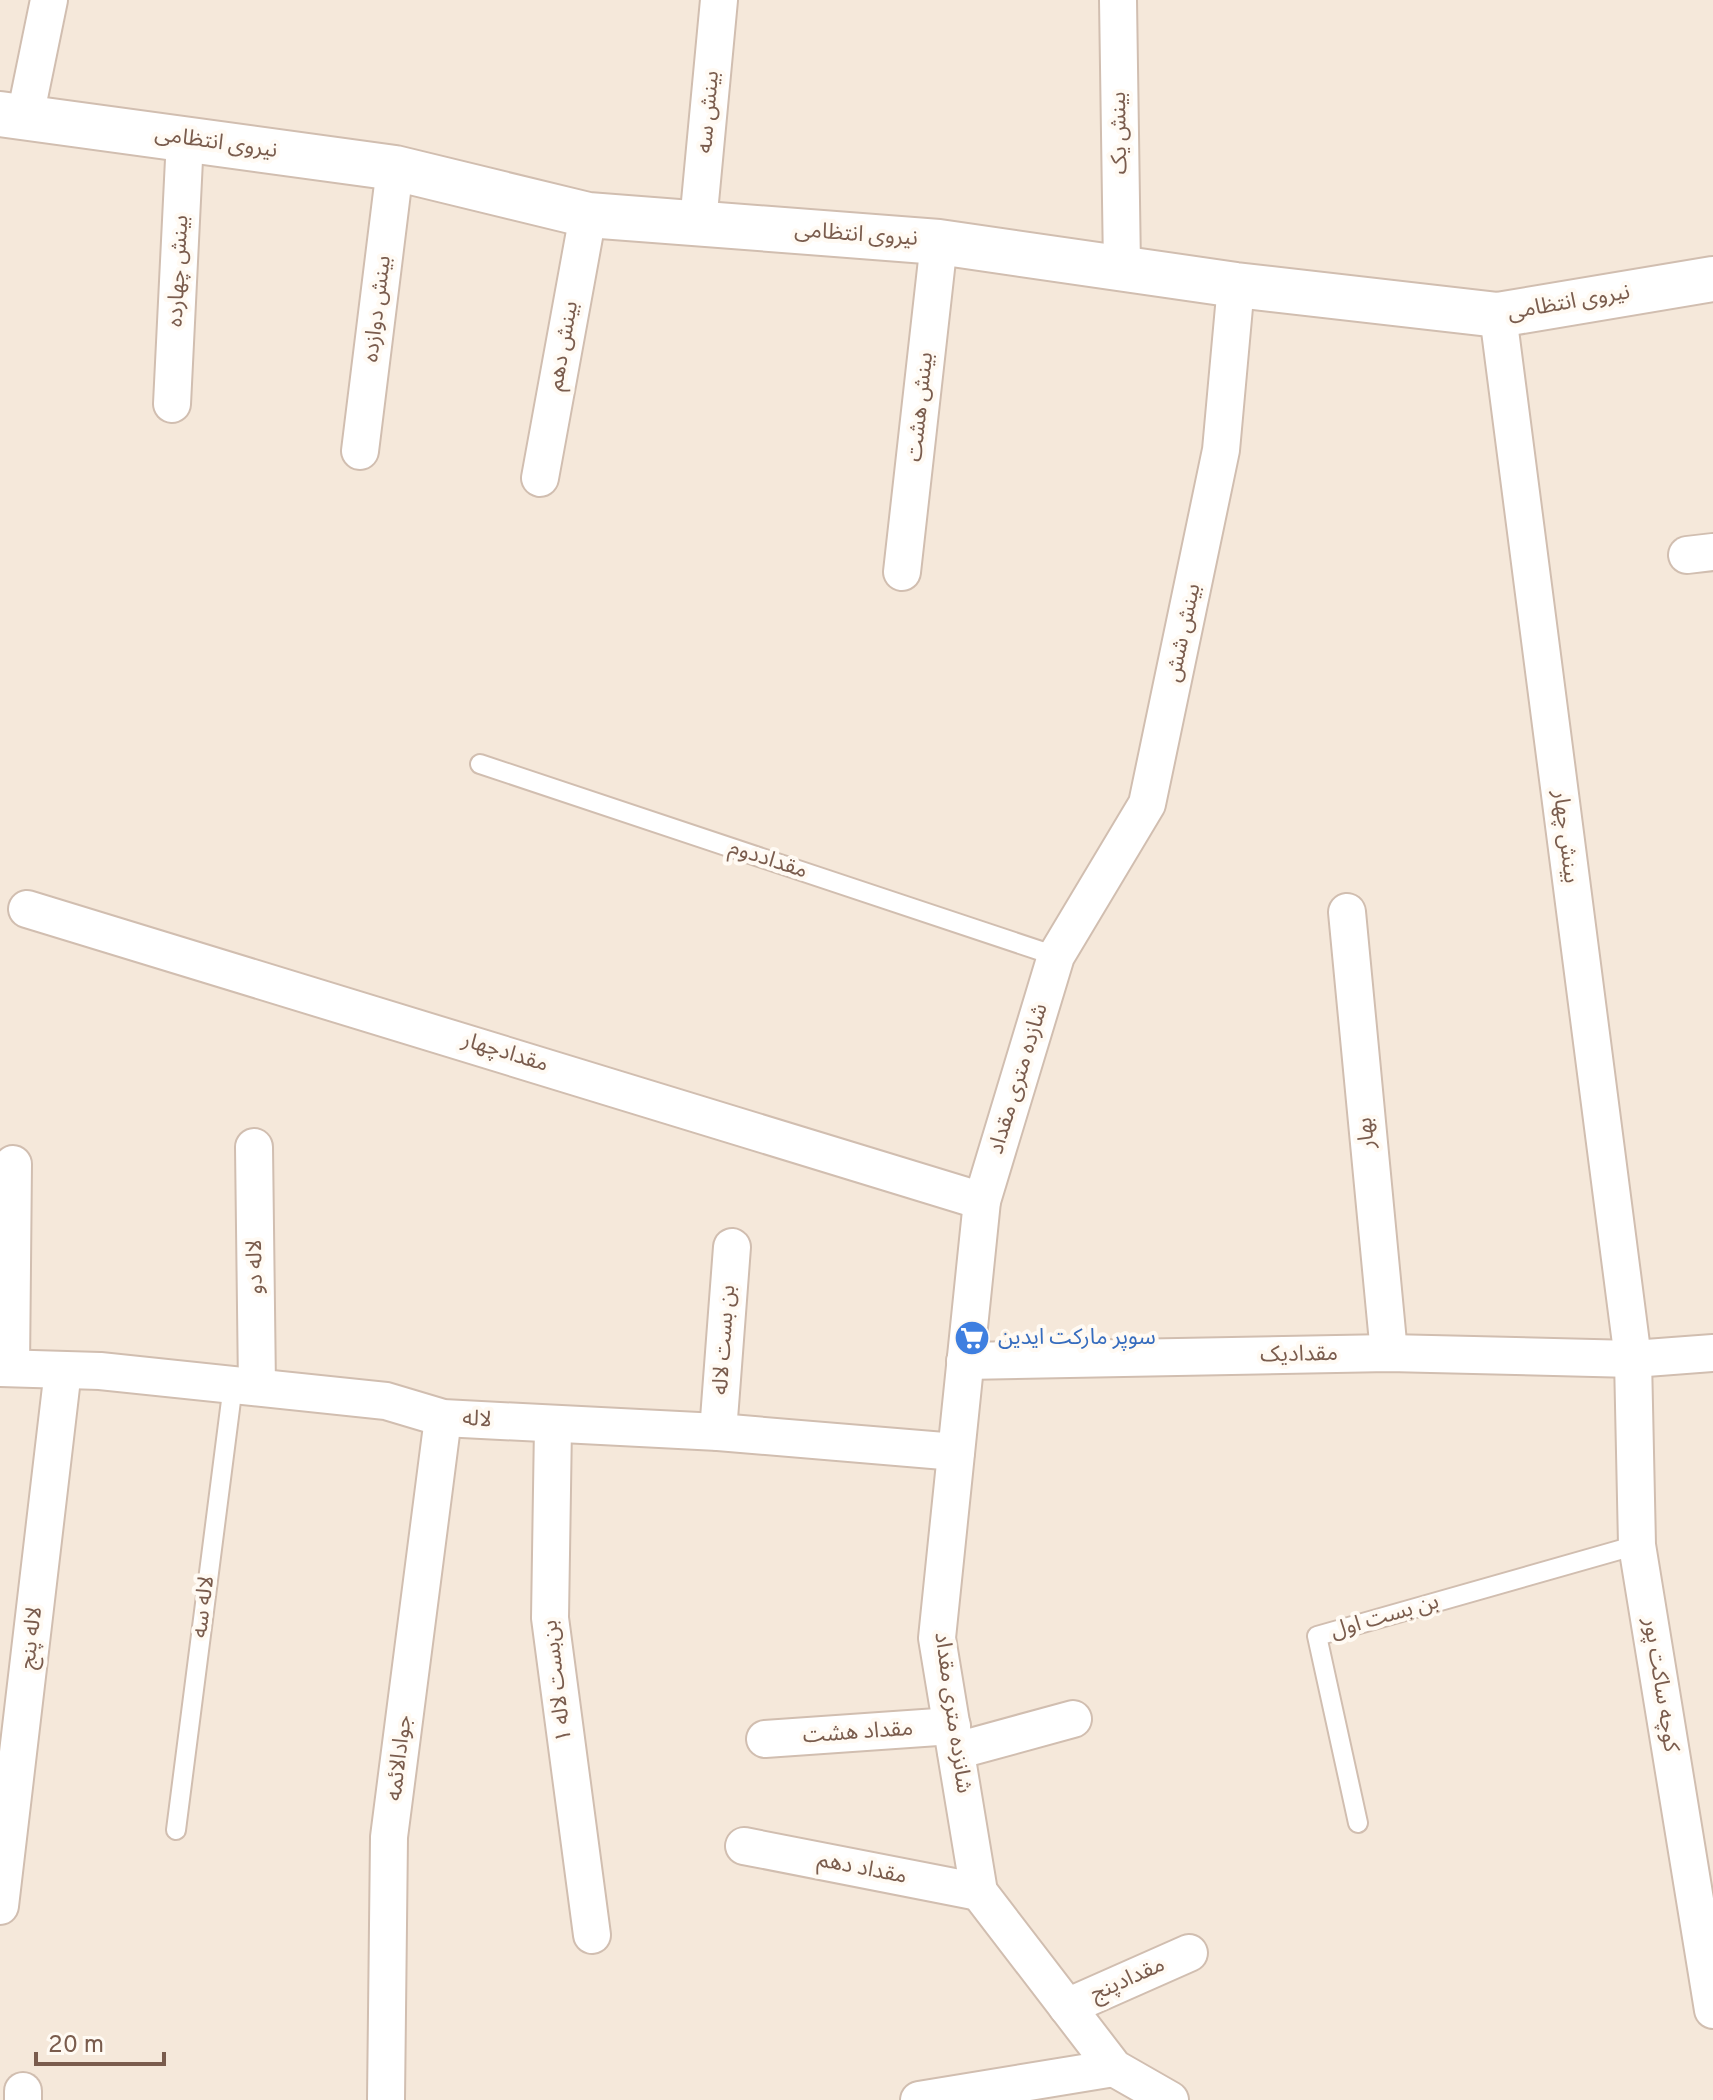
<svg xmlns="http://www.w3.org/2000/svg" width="1713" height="2100" font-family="Overpass,'Noto Sans Arabic',sans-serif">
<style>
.residential{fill:#f5e8da}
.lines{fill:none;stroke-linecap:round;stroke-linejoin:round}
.service-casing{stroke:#d1beb0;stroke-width:22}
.minor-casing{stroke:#d1beb0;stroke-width:40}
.tertiary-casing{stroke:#d1beb0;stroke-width:48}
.service{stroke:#fff;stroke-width:18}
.minor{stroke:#fff;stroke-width:36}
.tertiary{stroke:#fff;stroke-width:44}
.labels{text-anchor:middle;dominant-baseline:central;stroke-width:8;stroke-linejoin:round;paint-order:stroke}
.street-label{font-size:22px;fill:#7a5c4d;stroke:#fffaf3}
.shop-label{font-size:22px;fill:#366cbe;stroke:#fffaf3;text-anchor:start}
</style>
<rect width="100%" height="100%" fill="#fdf6ec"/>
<rect class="residential" x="0" y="0" width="1713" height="2100"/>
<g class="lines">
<defs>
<g id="service">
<path d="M480,764L1056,956"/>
<path d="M1358,1823L1317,1636L1637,1545"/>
<path d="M176,1830L233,1385"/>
</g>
<g id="minor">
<path d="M1118,0L1122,267"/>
<path d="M25,117L49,0"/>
<path d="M698,223L719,0"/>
<path d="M1498,315L1633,1359L1637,1545L1713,2010"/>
<path d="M172,404L185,139"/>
<path d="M360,451L395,168"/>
<path d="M540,478L588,215"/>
<path d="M1687,555L1713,552"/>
<path d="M902,572L939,242"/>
<path d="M27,909L982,1201"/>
<path d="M1347,912L1389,1353"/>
<path d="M254,1147L257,1387"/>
<path d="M965,1361L1389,1353L1633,1359L1713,1353"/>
<path d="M0,1368L100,1371L386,1401L443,1418L718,1432L956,1452"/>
<path d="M11,1368L13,1164"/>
<path d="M553,1426L550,1618L592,1935"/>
<path d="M718,1432L732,1247"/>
<path d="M765,1739L952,1726"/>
<path d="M956,1751L1073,1719"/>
<path d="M744,1846L979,1892"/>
<path d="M0,1906L63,1370"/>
<path d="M1067,2007L1189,1953"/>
<path d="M23,2100V2091"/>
<path d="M386,2100L389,1837L443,1418"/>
<path d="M919,2100L1114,2068"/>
<path d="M1170,2100L1114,2068L979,1892L937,1638L982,1201L1056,956L1147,804L1221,450L1236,285"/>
</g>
<path id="tertiary" d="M0,114L395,168L588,215L939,242L1236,285L1498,315L1713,279"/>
</defs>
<use href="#service" class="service-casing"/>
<use href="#minor" class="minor-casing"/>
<use href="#tertiary" class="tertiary-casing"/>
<use href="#service" class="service"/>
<use href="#minor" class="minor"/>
<use href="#tertiary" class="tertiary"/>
</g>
<defs>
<symbol id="supermarket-disc" viewBox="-11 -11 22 22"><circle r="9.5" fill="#3f7fe0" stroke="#fffaf3"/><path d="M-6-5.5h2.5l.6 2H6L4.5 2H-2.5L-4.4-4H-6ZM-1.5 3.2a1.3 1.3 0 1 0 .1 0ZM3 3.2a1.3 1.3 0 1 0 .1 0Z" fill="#fff"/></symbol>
</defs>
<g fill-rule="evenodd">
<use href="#supermarket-disc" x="952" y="1318" width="40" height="40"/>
</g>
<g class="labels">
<g class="street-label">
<text transform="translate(709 112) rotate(-85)">بینش سه</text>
<text transform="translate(1120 133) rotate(-91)">بینش یک</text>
<text transform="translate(216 143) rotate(8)">نیروی انتظامی</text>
<text transform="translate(856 235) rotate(4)">نیروی انتظامی</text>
<text transform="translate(179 271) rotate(-87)">بینش چهارده</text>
<text transform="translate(1569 303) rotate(-10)">نیروی انتظامی</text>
<text transform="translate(378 309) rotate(-83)">بینش دوازده</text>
<text transform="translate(564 346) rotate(-80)">بینش دهم</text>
<text transform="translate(921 407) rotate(-84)">بینش هشت</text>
<text transform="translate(1184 633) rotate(-78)">بینش شش</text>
<text transform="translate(1565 837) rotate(83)">بینش چهار</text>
<text transform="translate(768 860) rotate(18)">مقداددوم</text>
<text transform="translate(505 1053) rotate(17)">مقدادچهار</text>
<text transform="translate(1019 1079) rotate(-73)">شازده متری مقداد</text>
<text transform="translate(1367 1133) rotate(-96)">بهار</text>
<text transform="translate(256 1267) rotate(-91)">لاله دو</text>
<text transform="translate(725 1340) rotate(-86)">بن بست لاله</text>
<text transform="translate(1299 1355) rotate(-1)">مقدادیک</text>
<text transform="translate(477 1420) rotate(4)">لاله</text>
<text transform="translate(204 1607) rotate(-83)">لاله سه</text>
<text transform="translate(1385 1617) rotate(-16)">بن بست اول</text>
<text transform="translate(32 1638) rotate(-83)">لاله پنج</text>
<text transform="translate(558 1681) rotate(-97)">بن‌بست لاله ۱</text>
<text transform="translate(1660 1685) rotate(81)">کوچه ساکت پور</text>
<text transform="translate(952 1713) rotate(82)">شانزده متری مقداد</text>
<text transform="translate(858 1733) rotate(-4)">مقداد هشت</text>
<text transform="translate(400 1758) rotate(-83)">جوادالائمه</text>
<text transform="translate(862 1869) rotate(11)">مقداد دهم</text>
<text transform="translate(1128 1980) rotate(-24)">مقدادپنج</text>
</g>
<g class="shop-label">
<text x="998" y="1338">سوپر مارکت ایدین</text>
</g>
</g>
<path d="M36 2052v12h128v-12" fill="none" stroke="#7a5c4d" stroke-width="4"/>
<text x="48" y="2052" font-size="24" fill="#7a5c4d" stroke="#fffaf3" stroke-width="6" paint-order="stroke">20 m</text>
</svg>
